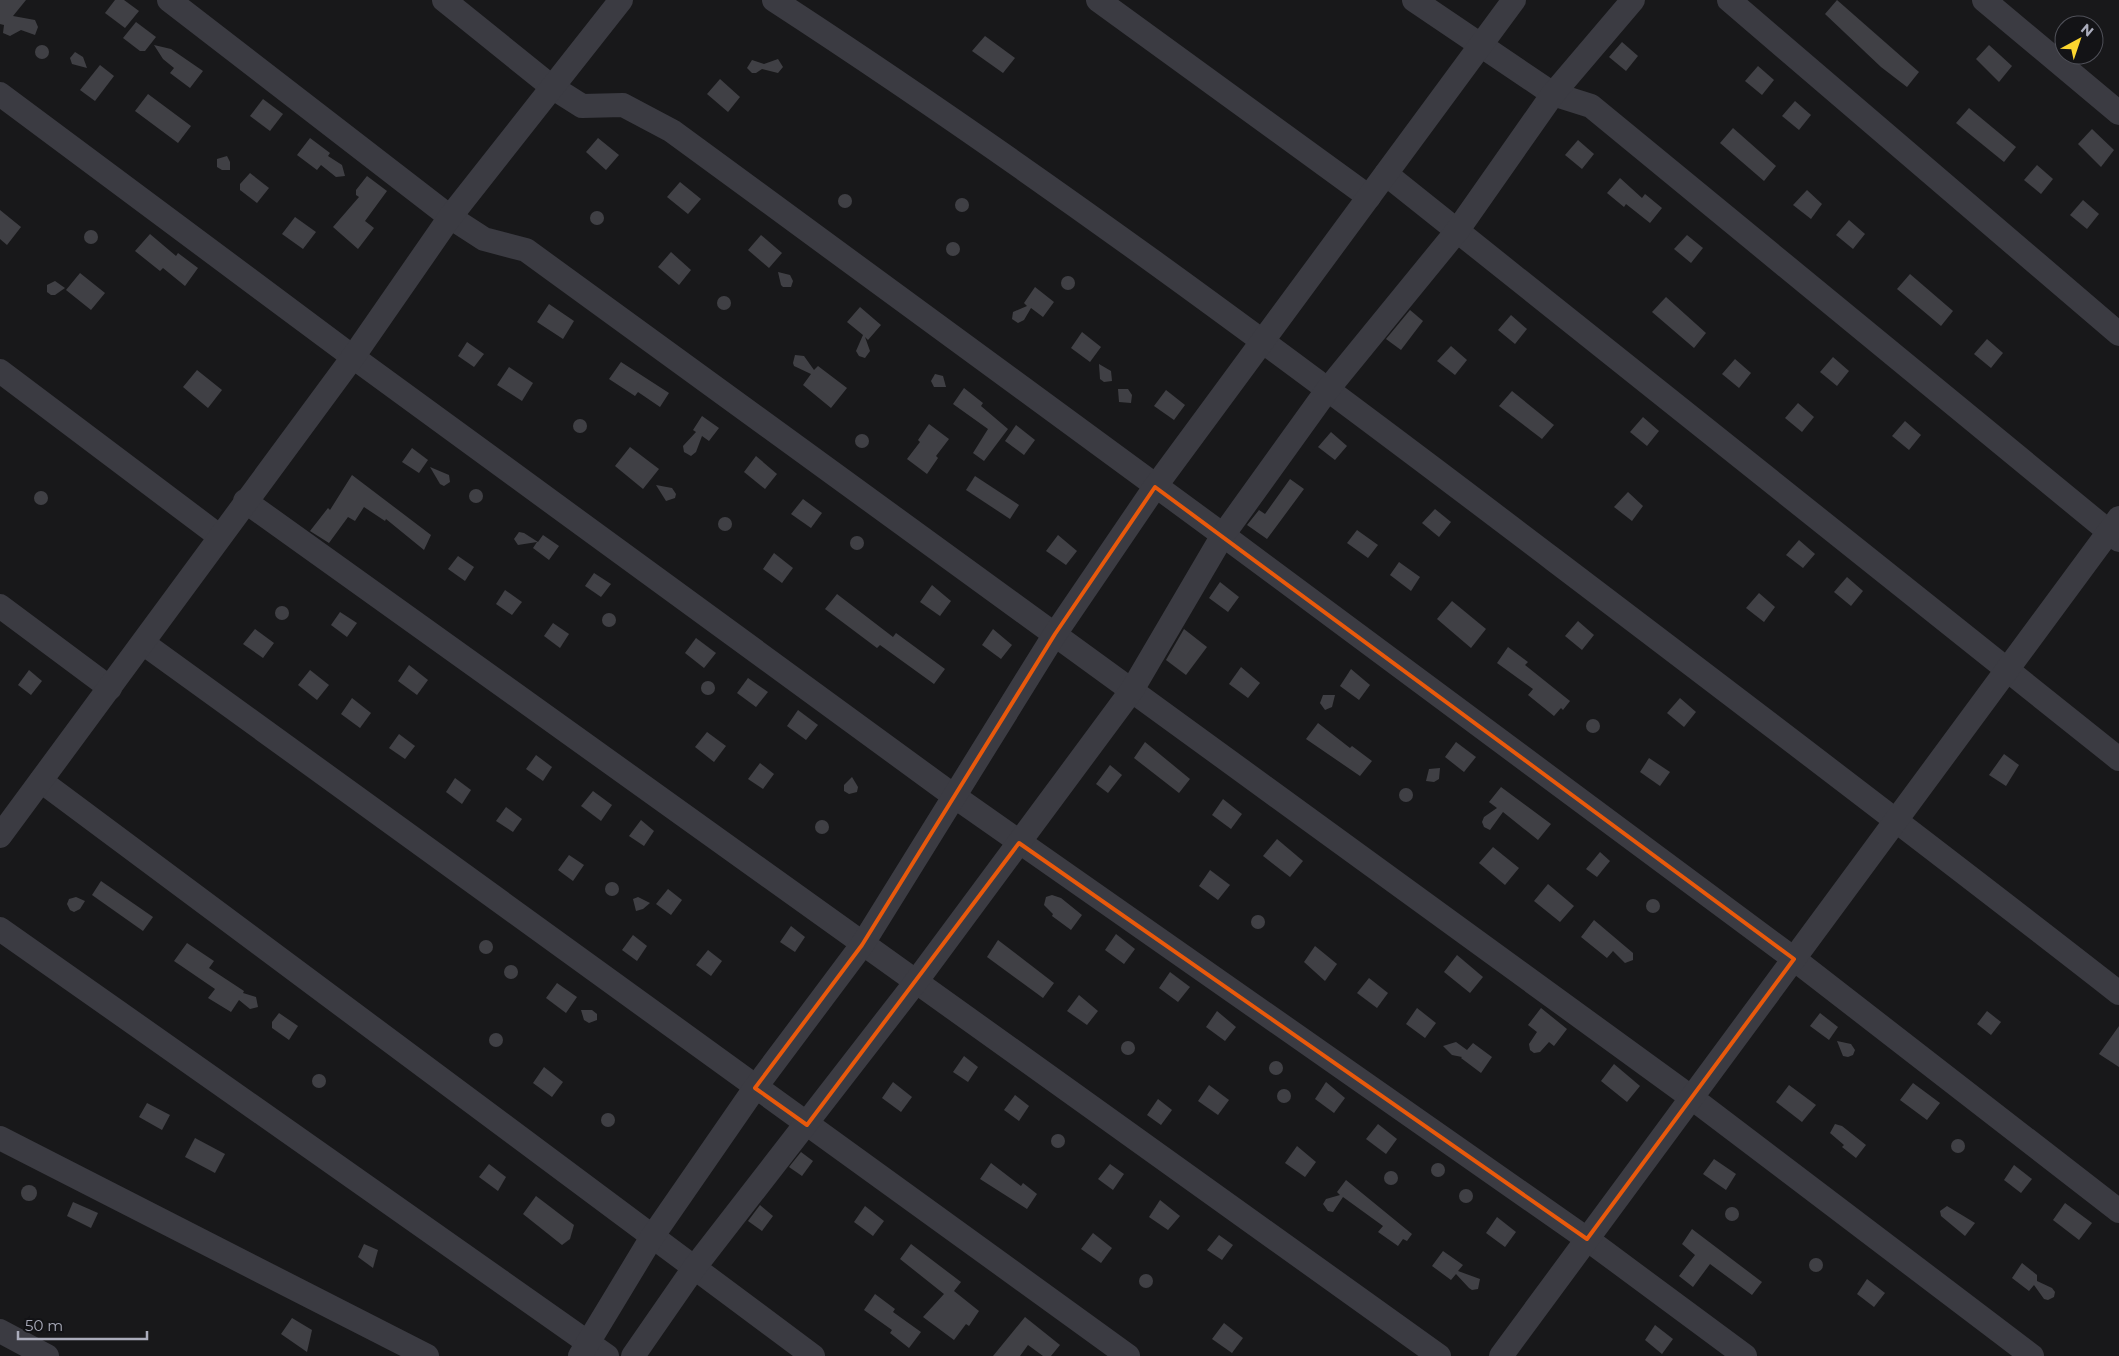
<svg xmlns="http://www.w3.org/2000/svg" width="2119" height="1356" font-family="Montserrat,sans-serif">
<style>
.building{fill:#404045}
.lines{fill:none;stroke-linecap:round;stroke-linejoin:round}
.minor{stroke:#3b3b42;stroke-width:24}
.marked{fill:none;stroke:#e8590c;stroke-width:4;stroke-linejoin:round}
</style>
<rect width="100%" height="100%" fill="#18181a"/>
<g class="building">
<path d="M0,0H26L13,16L35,20L38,27L35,35L21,30L10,36L3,33L4,25L0,24Z"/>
<path d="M115,0H124L139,11L125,28L105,13Z"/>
<path d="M1837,0L1919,72L1907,87L1881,67L1825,14Z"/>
<path d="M136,22L156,37L145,51H140L123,38Z"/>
<path d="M985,36L1015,58L1003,73L972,51Z"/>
<path d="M1622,42L1638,56L1626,71L1609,57Z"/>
<circle cx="42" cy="52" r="7"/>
<path d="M154,45L171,49L203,71L190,88L170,73L174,68L163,59Z"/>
<path d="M1989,45L2012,66L1999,82L1976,59Z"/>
<path d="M75,52L83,57L87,68L72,64L70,58Z"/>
<path d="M778,59L783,67L778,73L762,69L756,73H752L747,68L752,60L764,64Z"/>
<path d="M100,65L114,76L95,101L80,90Z"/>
<path d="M1758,66L1774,80L1762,95L1745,81Z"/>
<path d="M720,79L740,97L728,112L707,94Z"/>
<path d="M148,94L191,126L178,143L135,111Z"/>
<path d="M263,99L283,114L270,131L250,116Z"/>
<path d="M1795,101L1811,115L1799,130L1782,116Z"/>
<path d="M1969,108L2016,147L2004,162L1956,123Z"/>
<path d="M1733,128L1776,166L1764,181L1720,143Z"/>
<path d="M2092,129L2114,150L2101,167L2078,144Z"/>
<path d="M310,138L330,153L328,156L342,165L345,176L336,177L321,165L317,170L297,155Z"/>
<path d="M598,138L619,155L606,170L586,152Z"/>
<path d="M1578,140L1594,154L1582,169L1565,155Z"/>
<path d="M227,156L230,162V170H222L217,167V159Z"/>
<path d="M2037,165L2053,179L2041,194L2024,180Z"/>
<path d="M250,173L269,188L257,203L240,190V184Z"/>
<path d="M367,176L387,191L365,221L374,228L358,249L333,227L359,197L356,195V190Z"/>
<path d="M1620,178L1642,198L1645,194L1662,208L1650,223L1626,204L1624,207L1607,193Z"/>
<path d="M680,182L701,199L688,214L667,197Z"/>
<path d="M1807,190L1822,204L1811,219L1793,205Z"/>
<circle cx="845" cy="201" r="7"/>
<circle cx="962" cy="205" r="7"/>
<path d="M2083,200L2099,214L2087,229L2070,215Z"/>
<path d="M0,210L21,227L7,245L0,239Z"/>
<circle cx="597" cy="218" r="7"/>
<path d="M295,217L316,232L303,249L282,234Z"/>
<path d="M1849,220L1865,234L1853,249L1836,235Z"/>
<circle cx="91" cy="237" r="7"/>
<path d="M150,234L176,256L178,253L198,268L185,286L163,268L160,271L135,251Z"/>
<path d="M761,235L782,253L769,268L748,250Z"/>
<path d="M1687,235L1703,248L1691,263L1674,249Z"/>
<circle cx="953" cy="249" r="7"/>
<path d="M671,252L691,270L679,285L658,267Z"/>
<path d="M778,272L790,275L793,281L791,287H783L781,285Z"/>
<path d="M80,273L105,293L91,310L66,290Z"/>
<path d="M1910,274L1953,311L1941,326L1897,289Z"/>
<circle cx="1068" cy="283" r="7"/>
<path d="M55,281L65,288L55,295H51L47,292V285Z"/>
<path d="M1035,287L1054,302L1043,317L1031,308L1024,320L1018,323L1012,319L1013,312L1027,306L1024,303Z"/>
<circle cx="724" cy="303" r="7"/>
<path d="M1666,297L1706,333L1694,348L1652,312Z"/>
<path d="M549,304L574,321L563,339L537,322Z"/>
<path d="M860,307L881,325L868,340L865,337L870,351L865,358L859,356L856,351L863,335L847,322Z"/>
<path d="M1410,310L1423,321L1401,350L1386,339Z"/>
<path d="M1511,315L1527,329L1515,344L1498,330Z"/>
<path d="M1082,332L1101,347L1090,362L1071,348Z"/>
<path d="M1987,339L2003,353L1991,368L1974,354Z"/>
<path d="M467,342L484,354L474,367L458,356Z"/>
<path d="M1451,346L1467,360L1455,375L1437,361Z"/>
<path d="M795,355L804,356L814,370L818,366L847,388L831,408L803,385L811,374L794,366L793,363Z"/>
<path d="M1833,357L1849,371L1837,386L1820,372Z"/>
<path d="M1735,359L1751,373L1739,388L1722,374Z"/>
<path d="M621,362L669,393L660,407L638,392L635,396L609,379Z"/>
<path d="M1099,364L1111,371L1112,381L1104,382L1100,379Z"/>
<path d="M509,367L533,383L522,401L497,385Z"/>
<path d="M197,370L222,390L208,408L183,387Z"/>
<path d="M935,374L943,376L946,387H934L931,381Z"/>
<path d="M964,388L983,403L981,406L1008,429L984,461L973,453L988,429L953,404Z"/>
<path d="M1118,389H1128L1132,395L1131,403L1119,402Z"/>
<path d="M1166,390L1185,405L1174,420L1154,406Z"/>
<path d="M1512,391L1554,425L1542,439L1499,406Z"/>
<path d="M1798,403L1814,417L1802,432L1785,418Z"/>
<path d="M702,416L719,428L709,441L702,436L696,452L691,456L684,452L683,446L696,432L693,430Z"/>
<path d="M1643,417L1659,431L1647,446L1630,432Z"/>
<circle cx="580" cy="426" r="7"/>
<path d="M1905,421L1921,435L1909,450L1892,436Z"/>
<path d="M929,424L949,439L936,456L938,458L927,474L907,459L920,442L918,440Z"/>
<path d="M1016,425L1035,440L1024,455L1005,441Z"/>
<path d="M1331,432L1347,446L1335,460L1318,447Z"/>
<circle cx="862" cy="441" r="7"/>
<path d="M630,447L659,469L643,489L615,466Z"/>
<path d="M412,448L428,460L419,473L402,462Z"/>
<path d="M756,456L777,474L765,489L744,472Z"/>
<path d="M430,467L449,475L450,482L444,486L440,484Z"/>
<path d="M352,475L431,535L424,550L386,519L385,521L364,507L355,521L348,517L329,543L310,531L328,508L330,510Z"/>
<path d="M975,476L1019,505L1010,519L966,490Z"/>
<path d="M1290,479L1304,489L1267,539L1247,525L1259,510L1265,514Z"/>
<path d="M656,485L672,488L676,494L675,498L666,501Z"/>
<circle cx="476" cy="496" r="7"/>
<circle cx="41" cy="498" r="7"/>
<path d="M1628,492L1643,506L1632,521L1614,507Z"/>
<path d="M803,499L822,513L811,528L791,514Z"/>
<path d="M1435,509L1451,522L1439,537L1422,523Z"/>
<circle cx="725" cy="524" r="7"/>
<path d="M1357,530L1378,545L1368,558L1347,543Z"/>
<path d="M519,532L524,533L538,542L543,535L559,546L549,560L533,548L537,542L518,545L514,539Z"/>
<path d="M1058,535L1077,551L1066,565L1046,551Z"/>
<circle cx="857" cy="543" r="7"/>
<path d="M1799,540L1815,554L1803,568L1786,555Z"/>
<path d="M774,553L793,568L782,583L763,569Z"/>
<path d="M458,556L474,567L465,581L448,569Z"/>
<path d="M1399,562L1420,577L1411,591L1390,575Z"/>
<path d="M594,573L611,584L601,597L585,586Z"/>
<path d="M1847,577L1863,591L1851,606L1834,592Z"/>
<path d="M1220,582L1239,597L1228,612L1209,598Z"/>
<path d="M932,585L951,601L940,616L920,602Z"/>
<path d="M505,590L522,602L512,615L496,604Z"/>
<path d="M1759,593L1775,607L1764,622L1746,608Z"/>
<path d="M837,594L893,637L896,633L945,669L934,684L880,645L877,648L825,609Z"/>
<path d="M1452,601L1486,629L1471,648L1437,619Z"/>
<circle cx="282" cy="613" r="7"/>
<path d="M340,612L357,623L347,637L331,625Z"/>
<circle cx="609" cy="620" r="7"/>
<path d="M1578,621L1594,635L1582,650L1565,636Z"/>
<path d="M553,623L569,634L560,648L544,636Z"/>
<path d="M255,629L274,643L263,658L243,644Z"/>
<path d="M993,629L1012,645L1001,659L982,645Z"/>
<path d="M1184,629L1207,647L1186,675L1166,660Z"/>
<path d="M696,638L716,653L704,668L685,653Z"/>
<path d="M1508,647L1528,662L1525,665L1570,701L1563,710L1561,708L1554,716L1528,695L1533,689L1497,663Z"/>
<path d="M409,665L428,680L417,695L398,681Z"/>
<path d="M1241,667L1260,683L1248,698L1229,684Z"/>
<path d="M1351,669L1370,685L1359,700L1340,686Z"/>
<path d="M29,670L42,681L31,695L18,685Z"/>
<path d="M310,670L329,685L317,700L298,685Z"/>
<path d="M748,678L768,692L756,707L737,693Z"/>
<circle cx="708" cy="688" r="7"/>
<path d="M1323,695H1335L1332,707L1325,710L1320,703Z"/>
<path d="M352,698L371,713L360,728L341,714Z"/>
<path d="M1680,698L1696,712L1684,727L1667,713Z"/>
<path d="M798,710L818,725L806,740L787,726Z"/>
<circle cx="1593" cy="726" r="7"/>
<path d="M1318,723L1350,748L1352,746L1372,761L1360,776L1306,739Z"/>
<path d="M707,732L726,746L714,762L695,747Z"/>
<path d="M399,734L415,746L405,759L389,748Z"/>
<path d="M1145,742L1190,779L1179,793L1134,758Z"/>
<path d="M1456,742L1476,757L1464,772L1445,757Z"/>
<path d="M2004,754L2019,765L2006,786L1989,775Z"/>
<path d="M536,755L552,767L543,781L526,769Z"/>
<path d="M1649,758L1670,772L1660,786L1640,772Z"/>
<path d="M760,763L774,774L763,789L748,779Z"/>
<path d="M1110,765L1122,775L1108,793L1096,784Z"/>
<path d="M1440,768L1439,779L1434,782L1426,781L1429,769Z"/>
<path d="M852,777L858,787L857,792L849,794L844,791V785Z"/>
<path d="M455,778L471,790L462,804L446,792Z"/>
<path d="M1501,787L1551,824L1538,840L1503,812L1490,830L1484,827L1482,822L1484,817L1497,808L1489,802Z"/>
<circle cx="1406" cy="795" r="7"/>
<path d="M593,791L612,805L601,821L581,806Z"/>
<path d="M1223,799L1242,814L1231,829L1212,815Z"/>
<path d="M506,807L522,819L513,832L496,821Z"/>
<path d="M641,820L654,831L644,846L629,836Z"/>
<circle cx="822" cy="827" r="7"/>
<path d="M1277,839L1303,861L1290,877L1263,856Z"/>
<path d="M1493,847L1519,868L1505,885L1479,863Z"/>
<path d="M1600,852L1610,861L1597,877L1586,869Z"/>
<path d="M569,855L584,865L573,881L558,870Z"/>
<path d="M1210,870L1230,885L1218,900L1199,886Z"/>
<path d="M101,881L153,917L143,931L92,895Z"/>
<circle cx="612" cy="889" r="7"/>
<path d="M1548,884L1574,906L1560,922L1534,901Z"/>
<path d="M668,889L682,900L671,915L656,904Z"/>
<path d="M1052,895L1061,898L1082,915L1071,930L1052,916L1053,914L1044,905L1046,897Z"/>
<path d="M76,897L85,901L80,909L74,912L70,910L67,904L69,899Z"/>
<path d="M638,897L650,903L643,909L636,911L633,899Z"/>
<circle cx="1653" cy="906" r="7"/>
<circle cx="1258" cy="922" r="7"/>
<path d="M1594,920L1633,953V960L1625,963L1613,951L1607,958L1581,937Z"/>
<path d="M791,926L805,937L795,952L780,942Z"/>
<path d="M1116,934L1135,949L1124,964L1105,950Z"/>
<path d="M633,935L647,946L637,961L622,950Z"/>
<path d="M998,940L1054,983L1043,998L987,957Z"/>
<circle cx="486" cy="947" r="7"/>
<path d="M187,943L214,961L209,968L244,991L243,993L256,997L258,1007L250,1009L239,1000L231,1012L208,998L215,989L174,961Z"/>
<path d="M1315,946L1337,964L1325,981L1304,962Z"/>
<path d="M708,950L722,961L711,976L696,965Z"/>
<path d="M1457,955L1483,977L1470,993L1444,972Z"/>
<circle cx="511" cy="972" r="7"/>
<path d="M1170,972L1190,987L1178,1002L1159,988Z"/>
<path d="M1369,978L1388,993L1377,1008L1357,993Z"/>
<path d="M557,983L577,997L566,1013L546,998Z"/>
<path d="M1079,995L1098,1011L1087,1025L1067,1011Z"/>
<path d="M1417,1008L1436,1023L1425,1038L1406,1024Z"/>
<path d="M1541,1008L1567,1029L1554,1046L1549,1042L1540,1052L1534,1053L1530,1050L1529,1044L1537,1032L1528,1025Z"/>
<path d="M581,1010H592L597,1014V1020L589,1023L584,1020Z"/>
<path d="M1217,1011L1236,1027L1225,1041L1206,1027Z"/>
<path d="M1987,1011L2001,1022L1991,1035L1977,1024Z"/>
<path d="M279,1013L298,1026L289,1040L272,1028V1022Z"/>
<path d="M1820,1013L1838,1027L1829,1040L1810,1026Z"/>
<path d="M2119,1026V1067L2099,1054Z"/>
<circle cx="496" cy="1040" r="7"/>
<path d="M1837,1041L1851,1044L1855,1050L1853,1055L1848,1057L1843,1056Z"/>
<circle cx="1128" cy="1048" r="7"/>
<path d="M1456,1042L1467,1050L1473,1043L1492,1057L1481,1073L1461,1058L1462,1057L1452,1055L1443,1046Z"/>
<path d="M964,1056L978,1067L968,1082L953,1072Z"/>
<circle cx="1276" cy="1068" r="7"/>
<path d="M1614,1064L1640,1086L1627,1102L1601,1081Z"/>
<path d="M544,1067L563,1082L552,1097L533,1083Z"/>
<circle cx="319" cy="1081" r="7"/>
<path d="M893,1082L912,1097L901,1112L882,1098Z"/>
<path d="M1326,1082L1345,1098L1334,1113L1315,1099Z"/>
<path d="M1913,1083L1940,1103L1927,1120L1900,1100Z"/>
<path d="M1209,1085L1229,1100L1218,1115L1198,1101Z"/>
<path d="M1789,1085L1816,1105L1802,1122L1776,1102Z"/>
<circle cx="1284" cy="1096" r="7"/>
<path d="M1015,1095L1029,1106L1019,1121L1004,1110Z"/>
<path d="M1158,1099L1172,1110L1161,1125L1147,1115Z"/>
<path d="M147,1103L170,1115L162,1130L139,1117Z"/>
<circle cx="608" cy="1120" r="7"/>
<path d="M1378,1124L1397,1139L1386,1154L1366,1139Z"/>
<path d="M1835,1124L1842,1126L1866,1145L1856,1158L1842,1147L1844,1145L1830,1133Z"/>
<circle cx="1058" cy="1141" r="7"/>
<path d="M195,1138L225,1154L215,1173L185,1157Z"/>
<circle cx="1958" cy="1146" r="7"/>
<path d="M1297,1146L1316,1162L1305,1177L1285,1163Z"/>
<path d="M801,1152L813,1161L802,1176L789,1167Z"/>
<path d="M1714,1159L1736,1174L1726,1190L1703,1174Z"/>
<path d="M991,1163L1021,1186L1023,1183L1037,1194L1027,1209L980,1179Z"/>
<circle cx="1438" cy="1170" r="7"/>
<path d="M489,1164L506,1177L498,1191L479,1177Z"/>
<path d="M1110,1164L1124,1174L1113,1190L1098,1179Z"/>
<path d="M2014,1165L2032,1179L2021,1193L2004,1180Z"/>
<circle cx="1391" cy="1178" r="7"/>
<path d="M1346,1180L1412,1234L1407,1241L1403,1239L1398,1246L1378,1232L1383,1226L1343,1197L1333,1212L1328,1211L1323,1204L1326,1199L1340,1195L1337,1192Z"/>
<circle cx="29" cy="1193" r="8"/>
<circle cx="1466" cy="1196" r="7"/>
<path d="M536,1196L574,1225L570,1239L562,1245L523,1214Z"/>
<path d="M1160,1200L1180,1216L1168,1230L1149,1217Z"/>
<path d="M73,1202L98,1213L91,1228L67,1216Z"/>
<path d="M2065,1203L2092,1223L2079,1240L2053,1220Z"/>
<path d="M760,1205L773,1216L762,1231L748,1221Z"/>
<path d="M865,1206L884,1221L873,1236L854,1222Z"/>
<path d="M1947,1206L1975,1223L1965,1236L1941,1216L1940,1211Z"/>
<circle cx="1732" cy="1214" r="7"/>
<path d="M1497,1217L1516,1232L1505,1247L1486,1233Z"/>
<path d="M1692,1229L1762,1282L1752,1295L1710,1264L1693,1287L1679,1276L1695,1255L1682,1244Z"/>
<path d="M1093,1233L1112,1248L1101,1263L1081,1249Z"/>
<path d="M1219,1235L1233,1245L1222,1260L1207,1250Z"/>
<path d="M364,1244L378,1250L373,1268L358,1257Z"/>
<path d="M911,1244L961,1282L954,1291L979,1311L969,1326L966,1324L954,1340L923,1317L944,1294L900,1259Z"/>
<path d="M1443,1251L1463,1265L1458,1271L1480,1279L1478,1289L1472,1290L1469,1288L1456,1274L1451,1280L1432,1266Z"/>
<circle cx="1816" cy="1265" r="7"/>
<path d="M2022,1263L2037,1275V1281L2052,1288L2055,1292L2054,1297L2048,1300L2044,1299L2034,1285L2029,1291L2012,1278Z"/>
<circle cx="1146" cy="1281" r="7"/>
<path d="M1867,1279L1885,1293L1874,1307L1857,1294Z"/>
<path d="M875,1294L895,1309L893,1312L921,1332L909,1348L890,1333L892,1330L864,1310Z"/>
<path d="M1025,1317L1060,1345L1051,1356H1043L1028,1345L1020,1356H993Z"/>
<path d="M292,1318L312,1330L307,1352L281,1334Z"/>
<path d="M1224,1323L1243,1338L1232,1353L1212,1339Z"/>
<path d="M1655,1325L1673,1339L1662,1354L1645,1340Z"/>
</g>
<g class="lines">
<g class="minor">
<path d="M169,0L450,217L484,239L526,250L1692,1098L2032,1356"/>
<path d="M444,0L552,87L582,106L623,105L672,131L1223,535L1794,959L2119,1211"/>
<path d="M774,0C1032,168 1280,352 1525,538C1724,689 1922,839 2119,993"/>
<path d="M1098,0L1369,197"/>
<path d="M1414,0L1553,94L1591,106L2119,540"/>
<path d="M1729,0L2119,334"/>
<path d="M1984,0L2119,113"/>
<path d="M0,94L353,357L954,796L1587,1239L1745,1356"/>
<path d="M1386,174L2119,759"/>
<path d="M0,371L219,536"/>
<path d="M245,501L1439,1356"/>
<path d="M0,606L110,688"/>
<path d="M143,643L1128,1356"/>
<path d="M41,781L813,1356"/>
<path d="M0,836L353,357L450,217L621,0"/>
<path d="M0,929L607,1356"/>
<path d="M0,1138L427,1356"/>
<path d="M0,1331L47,1356"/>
<path d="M580,1356L652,1237L755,1088L862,945L1055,634L1155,487L1514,0"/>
<path d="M633,1356L694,1268L915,983L1132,690L1223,535L1328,389L1457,231L1553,94L1633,0"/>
<path d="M1501,1356L2119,518"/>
</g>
</g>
<path class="marked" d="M1155,487L1794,959L1587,1239L1019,843L807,1125L755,1088L862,945L1055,634Z"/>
<g transform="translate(2079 40) rotate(40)"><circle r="24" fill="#131316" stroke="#4f5058"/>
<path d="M0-4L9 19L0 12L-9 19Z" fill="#fcd62f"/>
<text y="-8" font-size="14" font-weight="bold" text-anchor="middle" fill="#aaacbb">N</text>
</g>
<path d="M18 1331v8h129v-8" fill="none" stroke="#aaacbb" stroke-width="2.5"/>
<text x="25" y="1331" font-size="15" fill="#aaacbb" stroke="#131316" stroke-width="4" paint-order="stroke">50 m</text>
</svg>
